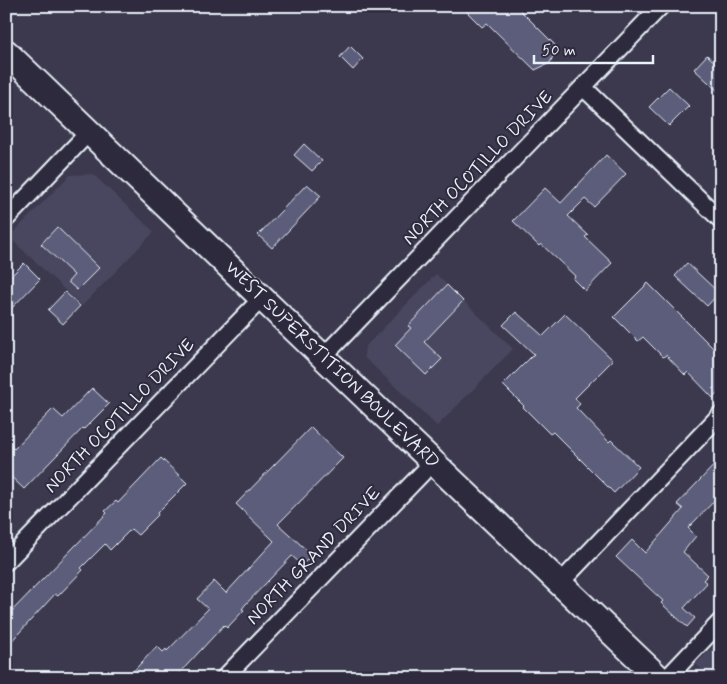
<svg xmlns="http://www.w3.org/2000/svg" width="727" height="684" font-family="Mynerve,sans-serif">
<style>
.built{fill:#48475f}
.building{fill:#5b5d7a;stroke:#e8f1f8}
.lines{fill:none;stroke-linecap:round;stroke-linejoin:round}
.minor-casing{stroke:#e8f1f8;stroke-width:20}
.secondary-casing{stroke:#e8f1f8;stroke-width:28}
.minor{stroke:#2f2a3d;stroke-width:16}
.secondary{stroke:#2f2a3d;stroke-width:24}
.labels{text-anchor:middle;dominant-baseline:central;stroke-width:4;stroke-linejoin:round;paint-order:stroke}
.street-label{font-size:18px;fill:#e8f1f8;stroke:#2f2a3d}
</style>
<rect width="100%" height="100%" fill="#3c394f"/>
<filter id="ink" filterUnits="userSpaceOnUse"><feTurbulence type="fractalNoise" baseFrequency=".02" numOctaves="2"/><feDisplacementMap in="SourceGraphic" scale="10" xChannelSelector="R" yChannelSelector="G"/><feConvolveMatrix kernelMatrix="1 2 1 2 8 2 1 2 1" color-interpolation-filters="sRGB"/></filter>
<g filter="url(#ink)">
<g class="built">
<path d="M93,174L154,232L82,306L9,237L70,175Z"/>
<path d="M436,274L513,349L437,426L364,357L365,347Z"/>
<path d="M721,639V678H710L696,664Z"/>
</g>
<g class="building">
<path d="M461,6H516L557,47L550,63L535,70L487,23L482,27Z"/>
<path d="M350,46L363,59L353,70L340,57Z"/>
<path d="M707,55L721,68V94L694,69Z"/>
<path d="M669,87L689,106L669,126L649,107Z"/>
<path d="M304,144L322,161L312,171L294,155Z"/>
<path d="M606,155L626,174L594,207L585,199L568,216L588,235L585,237L612,263L585,291L573,279L575,276L541,244L539,246L513,221L545,188L561,203Z"/>
<path d="M307,184L321,196L272,248L258,235Z"/>
<path d="M57,227L99,268L77,290L68,282L74,275L41,244Z"/>
<path d="M24,263L40,279L6,314V281Z"/>
<path d="M687,263L719,293L707,306L675,276Z"/>
<path d="M648,283L721,356V390L713,398L688,372L685,375L666,355L663,357L643,337L638,341L614,317Z"/>
<path d="M447,285L463,301L424,342L442,359L426,375L395,345L411,328L408,326Z"/>
<path d="M65,292L80,306L63,324L48,310Z"/>
<path d="M516,312L543,336L565,314L613,360L575,398L580,404L576,408L609,442L611,440L639,467L614,493L553,432L550,434L523,407L524,406L503,385L534,354L503,325Z"/>
<path d="M92,388L109,404L84,429L83,428L24,489L6,472V442L14,449L53,409L63,418Z"/>
<path d="M311,427L343,458L278,524L312,555L302,565L292,556L245,605L242,609L244,610L227,628L224,625L175,678H127L157,646L163,652L166,649L167,651L208,609L197,599L214,581L226,593L274,541L236,504Z"/>
<path d="M161,458L187,483L157,513L158,515L138,535L131,529L110,550L105,544L81,568L83,570L58,596L55,594L6,647V617L107,513L105,511L116,501L118,503Z"/>
<path d="M721,458V494L688,528L696,536L683,552L708,575L703,580L707,583L684,608L695,618L687,627L661,603L663,601L616,557L632,540L645,553L683,509L677,504Z"/>
</g>
<g class="lines">
<defs>
<g id="minor">
<path d="M583,87L721,220"/>
<path d="M6,219L89,132"/>
<path d="M323,357L661,6"/>
<path d="M6,562L262,298"/>
<path d="M560,583L721,414"/>
<path d="M224,678L433,462"/>
<path d="M667,678L721,621"/>
</g>
<path id="secondary" d="M6,52L323,357L659,678"/>
</defs>
<use href="#minor" class="minor-casing"/>
<use href="#secondary" class="secondary-casing"/>
<use href="#minor" class="minor"/>
<use href="#secondary" class="secondary"/>
</g>
</g>
<g class="labels">
<g class="street-label">
<text transform="translate(478 168) rotate(-46)">NORTH OCOTILLO DRIVE</text>
<text transform="translate(332 365) rotate(44)">WEST SUPERSTITION BOULEVARD</text>
<text transform="translate(120 416) rotate(-46)">NORTH OCOTILLO DRIVE</text>
<text transform="translate(314 556) rotate(-46)">NORTH GRAND DRIVE</text>
</g>
</g>
<rect width="727" height="684" fill="none" stroke="#2f2a3d" stroke-width="25"/>
<rect x="12" y="12" width="702" height="659" fill="none" stroke="#e8f1f8" stroke-width="2" filter="url(#ink)"/>
<path d="M534 55v8h119v-8" fill="none" stroke="#e8f1f8" stroke-width="2.5"/>
<text x="542" y="55" font-size="15" fill="#e8f1f8" stroke="#2f2a3d" stroke-width="4" paint-order="stroke">50 m</text>
</svg>
